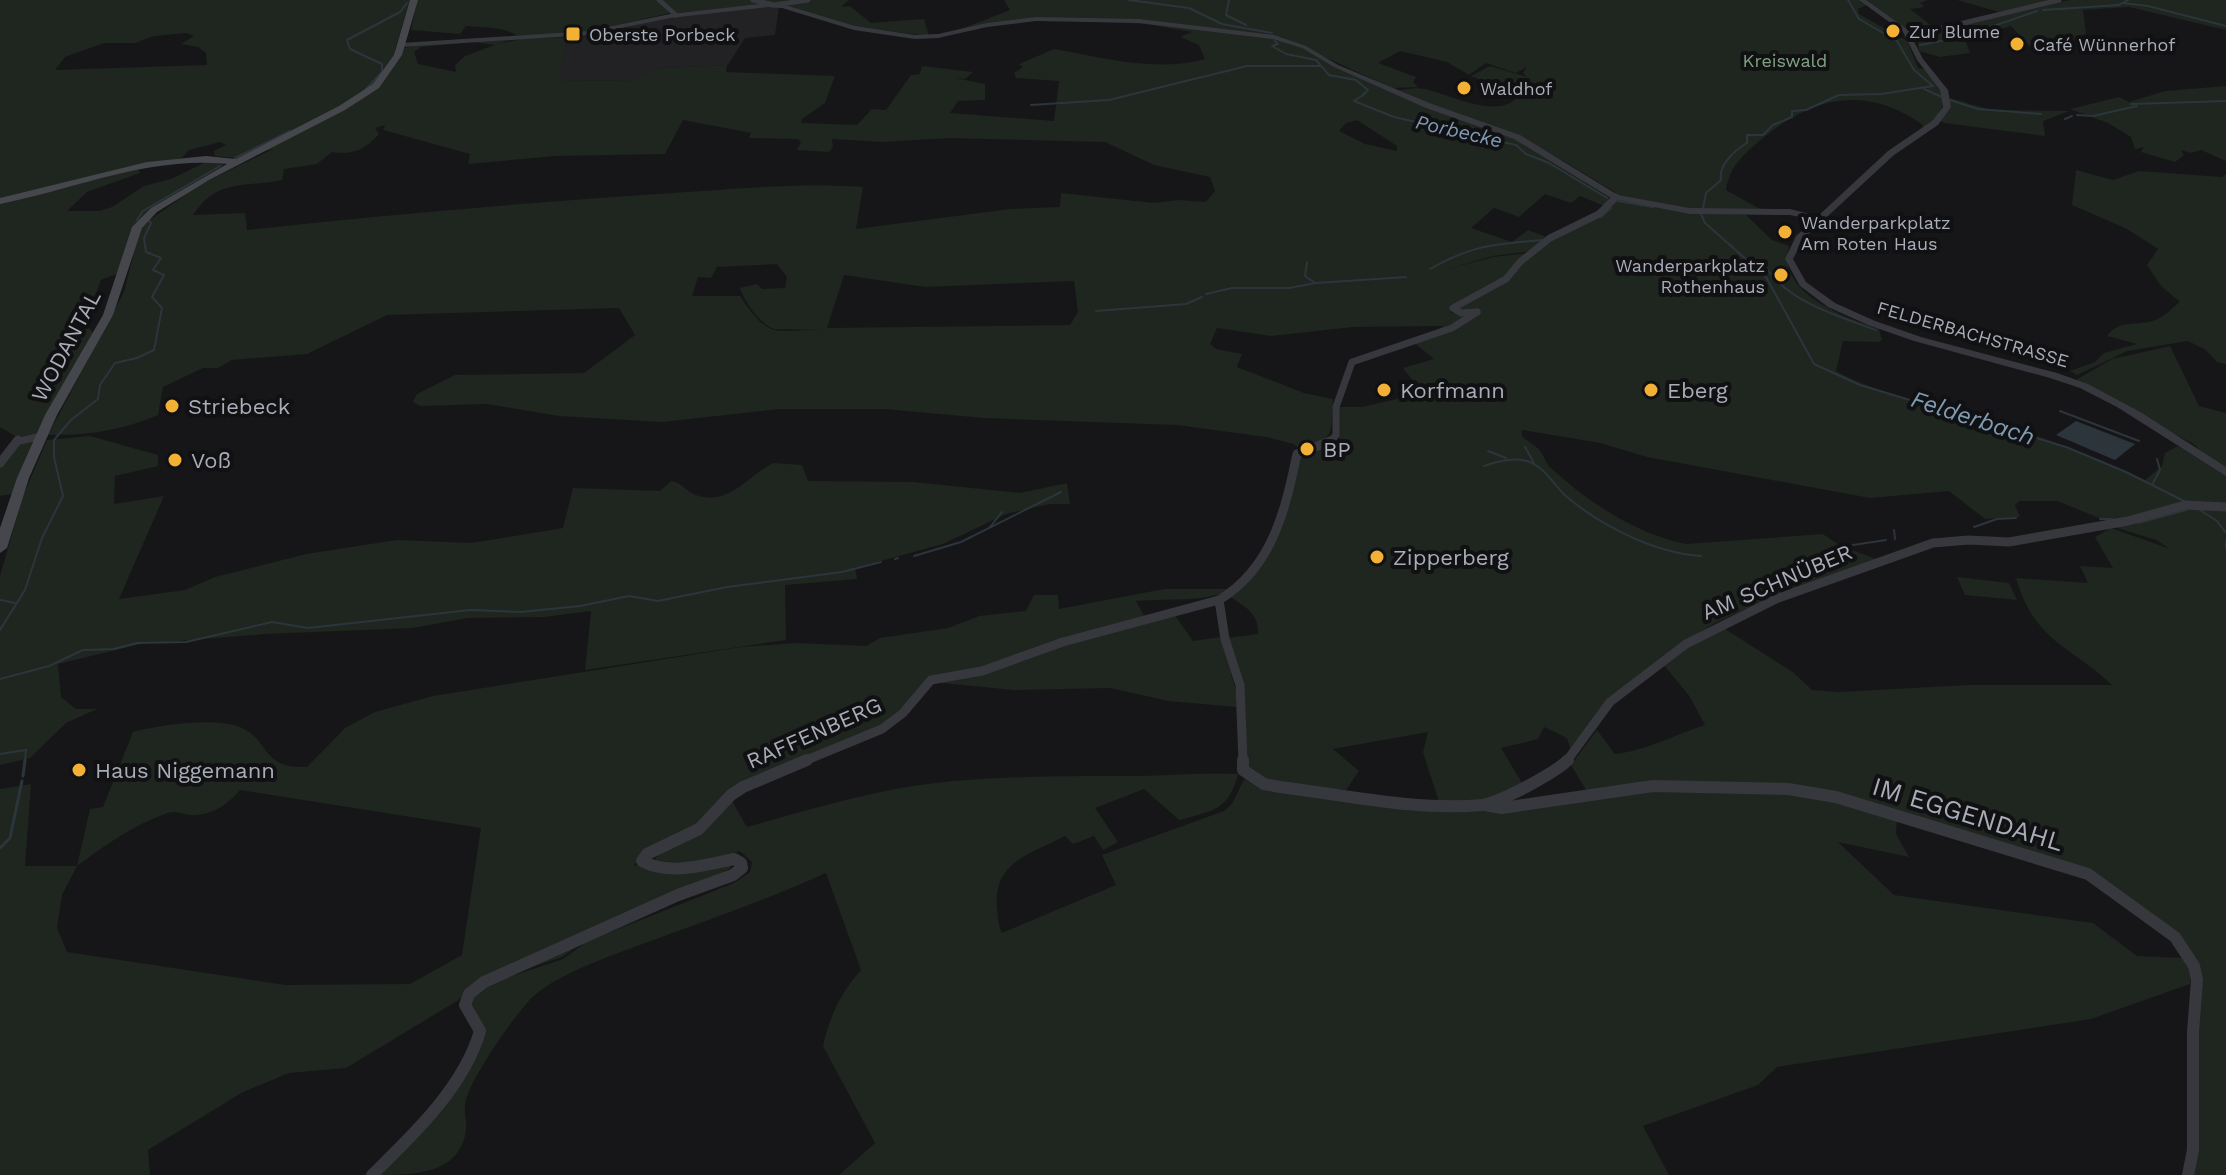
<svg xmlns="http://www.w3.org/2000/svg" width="2226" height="1175" font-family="'Work Sans',sans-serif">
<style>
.built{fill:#222225}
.green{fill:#1e261f;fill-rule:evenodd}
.water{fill:#2c353c}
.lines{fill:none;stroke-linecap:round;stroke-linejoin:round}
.stream-far1{stroke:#2c353c;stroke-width:2}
.stream{stroke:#2c353c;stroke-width:3}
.minor-far3{stroke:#37383d;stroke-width:5}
.minor-far2{stroke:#37383d;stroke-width:7}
.minor-far1{stroke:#37383d;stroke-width:9}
.minor{stroke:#37383d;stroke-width:12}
.tertiary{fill:#37383d;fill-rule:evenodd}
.secondary{fill:#45474d;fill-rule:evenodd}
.poi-dot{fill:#f2b134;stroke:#111113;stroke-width:3}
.labels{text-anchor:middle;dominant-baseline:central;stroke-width:8;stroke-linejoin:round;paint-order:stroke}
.far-poi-label{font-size:18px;fill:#a8adb8;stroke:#111113;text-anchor:start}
.far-park-label{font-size:18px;fill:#7fa381;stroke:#111113}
.far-street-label{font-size:18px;fill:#a8adb8;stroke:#111113}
.far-water-label{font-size:20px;font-style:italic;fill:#7f9bb3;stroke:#111113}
.street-label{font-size:22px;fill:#a8adb8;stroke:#111113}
.poi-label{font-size:22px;fill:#a8adb8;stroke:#111113;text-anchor:start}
.water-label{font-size:24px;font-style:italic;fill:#7f9bb3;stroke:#111113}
.near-street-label{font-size:26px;fill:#a8adb8;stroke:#111113}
</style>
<rect width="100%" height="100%" fill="#161618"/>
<path class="built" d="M757,7H779L775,35L745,38L728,65L662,68L629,81L558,80L567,37L617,30L671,16Z"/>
<g class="green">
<path d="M0,0H656L670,13L581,33L517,36C504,26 483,28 466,26L460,34L411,30L416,6H408L395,50L418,45L512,40L497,44L522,39L567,37L559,80L628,81L662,68L727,65L726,72L835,76L825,103L802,119L801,123L857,125L872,109L886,110L911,75L920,74L922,66L973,72L965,79L955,78L985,84V100L958,101L950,113L1054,121L1059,81L1016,78L1014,73L1023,67L1019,64L996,74L1054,49C1102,57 1156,73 1205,59L1199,45L1180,37L1192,32L1146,24L1091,21L1140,22L1266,36L1299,46L1339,69L1510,135L1607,194L1610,198L1604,206L1580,196L1571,203L1545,194L1519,217L1494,208L1471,228L1512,242L1528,230L1549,238L1531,251L1492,256L1448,269L1493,257L1528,253L1503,278L1450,308L1452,314L1456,307L1484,295L1552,239L1616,199L1688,212L1746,215L1772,240L1789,246C1776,293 1844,317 1879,329L1882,340L1879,342L1843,341L1836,371C1883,397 1939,404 1989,420C2043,437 2094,456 2145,480L2162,466L2165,453L2178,446L2226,475V506L2201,503L2109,522L2057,501H2019L2015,505L2020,517L1985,519L1949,491L1870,498L1647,457L1600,443L1522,430V436C1527,441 1537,446 1541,452C1545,458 1545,462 1551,468C1588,502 1636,534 1686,544L1823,534L1839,545L1876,559L1779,594L1717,622L1689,639L1607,700L1571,751L1567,738L1544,727L1538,739L1501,748L1522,783L1485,801L1439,802L1423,752L1428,732L1333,749L1359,771L1346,790L1284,784L1254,775L1246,764L1242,689L1227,638L1258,634C1259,613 1245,607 1229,596L1236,594L1257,571L1300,456L1339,439L1338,407H1362L1422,393L1403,368L1434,359L1412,341L1444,326L1353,327L1271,336L1217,328L1210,344L1216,349L1242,354L1237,367L1304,393L1333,399C1330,437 1337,437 1299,449L1294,444L1266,437L1177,425L984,418L885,409H779L662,422L559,416L487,404L420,406L413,402L417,394L455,375L584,373L635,335L619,308L387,315L307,354L232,360L218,368H203L163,387L158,415C124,430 85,436 48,435L124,292L136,244L144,224L199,185L273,149L237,158L215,156L214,151L226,145L220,142L189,150L182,158L0,199ZM186,33L194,36L181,44L198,47L206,53L207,65L55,70L65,57L104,43H135L154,36ZM473,42L495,45L465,56L455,65L456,72L418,64L414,52L421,47ZM683,120L751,133L749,138L798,139L801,142L797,150L829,152L833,147L832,139L882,142L950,138L1105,142L1154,165L1210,177L1215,191L1206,202L1179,200L1154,203L1061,193L1060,207L1010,209L856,229L863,187C795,182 725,190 657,194C522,203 383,215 247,230L245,213L193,215C218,178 244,188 282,180L284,169L317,164L332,152C352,156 366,149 379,134L375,128L385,125L383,130L470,154L468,164L555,156L665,154ZM1357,120L1397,146V151L1365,144L1339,131L1346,123ZM777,264L787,277L785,288L762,289L757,284L740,288C745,303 760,324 774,329L824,330C773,329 771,342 740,296H692L698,277L711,278L717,267ZM844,275L925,287L1074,281L1078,312L1070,325L827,328Z"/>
<path d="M661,0H849L841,7L850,6L871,23L924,19L929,36L855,27L768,4L678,13Z"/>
<path d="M1004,0H1860L1867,5L1858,9L1859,14L1907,41L1918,68L1924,69C1948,96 1951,105 1922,130L1923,125C1866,85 1815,96 1764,137C1745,154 1730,164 1726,190L1760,209L1703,210L1621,196L1562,160L1500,128L1435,106L1399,90C1408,89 1417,87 1425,89C1448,94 1500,121 1518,96L1471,76L1490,66L1527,77L1523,73L1527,67L1516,73L1486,63L1469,75L1447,62L1400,51L1378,63L1416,77L1413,82L1418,87L1393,88L1280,37L1140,20L1033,18L956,31L1010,10Z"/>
<path d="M1864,0H1928L1920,3L1925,7L1910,9L1933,27L1907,30Z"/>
<path d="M1957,0H2058L2045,4L2071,0H2226V30L2129,7L2083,10L2086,34L2058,47L2034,51L2011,26L1965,39L1970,53L1940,57L1919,51L1918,41H1928L1920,30L2003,13Z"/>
<path d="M2226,86V161L2201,150L2191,153L2181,150L2184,155L2175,162L2141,152L2144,147L2135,149L2131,137L2108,123L2070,109L2119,97L2129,102L2165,91Z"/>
<path d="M1950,98L1991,110L2069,111L2043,121L2045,136L1944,123L1941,121L1950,106Z"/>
<path d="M210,160L224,165L158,205L136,223L119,273L101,280L85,323L93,333L37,435L17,437L0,427V202L138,169L140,173L87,192L67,211H100L112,207L144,186L171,179Z"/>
<path d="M2076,170L2113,180L2139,171L2222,177L2226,174V364L2217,362L2206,350L2188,341L2127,351L2077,375L2070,371L2095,362L2104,353L2137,344L2107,336C2119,318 2141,327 2158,319C2165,316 2173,307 2180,302L2161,286L2147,265L2158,249L2127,229L2072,205Z"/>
<path d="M2170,346L2199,406L2226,413V468L2205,456L2195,445L2076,380L2112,359Z"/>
<path d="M90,436L158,455V466L115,476L114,504L164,496L119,599L185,590L215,577L306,554L397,540L471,543L563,528L573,488L660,491L671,481C683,483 687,493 699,496C730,505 749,475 773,463L802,465L808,481L913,482L1020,493L1067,483L1070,504H1049L1006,514L943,544L855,568L857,579L785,585L786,640L585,670L591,611L544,617L468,618L412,628L265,634L141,644L58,664L61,697L76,709H97L66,723L30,758L0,765V576L23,496L47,440Z"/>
<path d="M36,439L12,494L0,496V464L19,441Z"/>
<path d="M2181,508H2226V1175H2193L2196,1031L2190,953L2099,878L1897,815L1896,834L1909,857L1838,842L1894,895L2093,923L2137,956L2184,958L2190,968V984L2091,1019L1777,1067L1758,1085L1643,1126L1669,1175H839L875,1143L823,1046C830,1015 840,994 861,970L826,873C769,899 710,919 651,941C618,953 562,972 536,994C518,1009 471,1078 466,1100C463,1109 467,1121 466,1130C460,1175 413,1175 375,1175C395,1152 482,1060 483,1036C483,1022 472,1009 468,996L490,979L515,975L563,959L588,941L734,883L750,872L752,862L740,851C712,861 687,864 657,861L655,858L703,825L729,796L747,827C801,812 857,795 913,786C981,776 1060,776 1128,776C1165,776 1201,772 1238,774C1229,810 1213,811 1179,820L1144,789L1095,808L1118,842L1103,850L1094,836L1073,844L1065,836C1031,854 993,861 997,908C998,917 998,925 1002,933L1116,885L1102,855L1224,811L1232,804L1244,779L1270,788L1491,811L1591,798L1571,765L1597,730L1615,754C1648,750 1674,735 1705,725L1690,697L1663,664L1701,637L1722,627L1794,673L1812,690L1839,692L1968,685H2112C2070,645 2035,643 2016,578L2088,583L2080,566L2113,568L2095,537L2111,528L2170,549L2156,540L2111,526Z"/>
<path d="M1957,577L2009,583L2017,600L1965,595Z"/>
<path d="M1164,589H1234C1204,603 1169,598 1136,601L1145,618L1009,661L930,679L892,721L733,787L701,823L643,852L634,865L668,873L729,864L731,868L586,940L562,957L514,973L489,977L457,1001L346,1068L289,1073L243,1092L148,1150L150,1175H0V789L31,784L25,866H77L62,895L57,928L67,952L285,985L410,984L462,955L481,828L240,790C227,805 213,815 192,815C184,815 177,810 168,813C135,824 105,845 77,866L90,809L103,807L133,732C160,725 214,717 240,727C271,740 260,769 307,767L345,728L375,712L433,696L741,647L796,643L866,646L880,638L948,628L979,616L1026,611L1034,595H1058L1059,609Z"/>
<path d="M1174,614L1193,641L1221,637L1236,691V707L1169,701L1110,688L1013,690L932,682Z"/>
</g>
<path class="water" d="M2076,421L2135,444L2115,460L2056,435Z"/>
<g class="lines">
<g class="stream-far1">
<path d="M1129,0L1189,8L1222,24L1272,33"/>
<path d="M1229,0L1226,15L1246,25"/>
<path d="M2123,3L2148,6L2226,26"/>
<path d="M2043,10L2119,5L2128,0"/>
<path d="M1275,41L1278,44L1272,46L1286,54L1316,60L1329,75L1356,80L1368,90L1362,96"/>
<path d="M1920,45L1962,37L2037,11"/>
<path d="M366,89L382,72V64L350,49L347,40L400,12L407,3"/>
<path d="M1924,89L1944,98"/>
<path d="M1360,97L1354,101L1394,117L1516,145L1526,154L1549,163L1607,198"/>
<path d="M1950,100L1978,109L2041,114"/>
<path d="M2131,104L2226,101"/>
<path d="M1031,105L1109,100L1247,66H1321"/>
<path d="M2077,115L2093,116L2137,106"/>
<path d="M2065,119L2072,116"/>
<path d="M235,158L290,131"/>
<path d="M1618,201L1653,207"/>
<path d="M1703,208L1706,193L1721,180C1718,165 1735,150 1747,143V135H1763L1773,125L1792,117V111L1806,110L1839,95L1881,94L1933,86L1914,70L1897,41L1859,19L1848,0"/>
<path d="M1701,214L1705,223L1766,277L1814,364L1860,385L2066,447L2126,472L2184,501"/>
<path d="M1601,217L1611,208"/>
<path d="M137,220L143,211L220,166"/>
<path d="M1307,262L1305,276L1315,283"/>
<path d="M1757,267L1767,269C1789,302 1840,317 1876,330"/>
<path d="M1430,269C1474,244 1493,245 1542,240"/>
<path d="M1206,294L1232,288H1289L1316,283L1406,277"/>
<path d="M1096,311L1186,304L1202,297"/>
<path d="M2060,411L2139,441"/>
<path d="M1525,447L1534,463"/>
<path d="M1488,451L1506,458"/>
<path d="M1484,466C1499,461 1517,456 1532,463C1547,470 1555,487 1567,497C1603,527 1655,553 1701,556"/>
<path d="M2152,485L2160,470L2157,459"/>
<path d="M2200,510L2217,521L2226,533"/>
<path d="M2100,519H2112"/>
<path d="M2138,523L2186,510"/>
<path d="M990,527L1002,512"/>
<path d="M1974,527L1997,519L2016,518"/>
<path d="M1894,530L1895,539"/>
<path d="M2226,541V548"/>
<path d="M1853,545L1886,540"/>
<path d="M914,556L961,542L1061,492"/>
<path d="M895,559L898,558"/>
<path d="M1,600L15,603"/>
<path d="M0,630L25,590L42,538L63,496L54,457V440L71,420L98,399L100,385L115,363L137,358L154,350L162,308L152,297L164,275L153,270L161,258L146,252L144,238L151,223L149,221"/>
<path d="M0,679L49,666L83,650L114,649L137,643L186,642L272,622L308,628L470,610L521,612L580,606L629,596L658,601L727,587L842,572L881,562"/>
<path d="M0,754L26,750L25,762"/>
</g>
<g class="stream">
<path d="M23,776L25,760"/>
<path d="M0,848L10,838L22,781"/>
</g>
<g class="minor-far3">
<path d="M659,0L676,15"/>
<path d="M753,0L774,5L808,0"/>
<path d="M1906,31L1943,28L2059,0"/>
</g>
<g class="minor-far2">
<path d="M1477,312L1461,313L1453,308L1506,279L1520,262L1550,238L1599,214L1616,197"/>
<path d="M16,442L41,436"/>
<path d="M1330,442L1336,435V407L1352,362L1452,328L1477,312"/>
</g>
<g class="minor-far1">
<path d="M0,463L18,440"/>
<path d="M1219,600L1225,639L1240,685L1243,762"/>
<path d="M802,762L882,729L903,713L931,680L982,671L1063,642L1219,600C1272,568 1285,511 1297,454L1333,440"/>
<path d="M1566,762L1610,702L1686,644L1776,599L1933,543L1969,540L2009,542L2128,521L2185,505L2226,507"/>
</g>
<g class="minor">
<path d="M1243,760V770L1264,784L1280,787C1345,795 1416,811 1482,805C1499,803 1555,773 1568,760"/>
<path d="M1485,805L1502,808L1653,786L1788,789L1836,797L2088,874L2175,937L2194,966L2197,980L2193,1032V1150L2188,1175"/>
<path d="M372,1175C413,1135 464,1087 480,1031L465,1005L469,994L484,982L678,895L733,875L742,868L741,863L734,859C705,865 669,876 642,861L647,854L699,829L731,795L743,787L807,760"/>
</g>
<path class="tertiary" d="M1859,0H1866L1908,30L1923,59L1948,90L1951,107L1938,125L1894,155L1803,239L1793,259L1806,282L1835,303L1875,321L1921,337L2057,373L2088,384L2142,413L2226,467V476L2117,407L2080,388L2050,378L1914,341L1868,325L1828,307L1800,286L1785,259L1796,236L1814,220L1790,215L1690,214L1613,199L1514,139L1426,108L1334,67L1302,48L1273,39L1139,23L1036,21L987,27L938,38L915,39L854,30L782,8L768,7L670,18L588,35L401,47L398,45L401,43L588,31L670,14L768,3L785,5L855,26L915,35L938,34L987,23L1036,17L1139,19L1274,35L1306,46L1338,65L1432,104L1520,135L1618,195L1690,208L1790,209L1818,216L1888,151L1932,121L1943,107L1940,90L1917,60L1903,32Z"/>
<path class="secondary" d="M410,0H418L402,55L379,88L345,110L209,180L157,212L142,228L113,315L57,415L29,478L7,548L0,553V528L17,478L45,415L103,315L132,227L151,208L227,164C149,156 75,189 0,204V198L147,162L206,156L236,159L339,106L373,84L394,55Z"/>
</g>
<g class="poi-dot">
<circle cx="1893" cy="31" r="8"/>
<rect x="565" y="26" width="16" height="16" rx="4"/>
<circle cx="2017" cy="44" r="8"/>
<circle cx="1464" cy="88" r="8"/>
<circle cx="1785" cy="232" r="8"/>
<circle cx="1781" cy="275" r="8"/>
<circle cx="1384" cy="390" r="8"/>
<circle cx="1651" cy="390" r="8"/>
<circle cx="172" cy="406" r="8"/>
<circle cx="1307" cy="449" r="8"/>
<circle cx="175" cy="460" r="8"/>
<circle cx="1377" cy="557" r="8"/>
<circle cx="79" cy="770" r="8"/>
</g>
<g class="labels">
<g class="far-poi-label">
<text x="1909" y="31">Zur Blume</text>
<text x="589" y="34">Oberste Porbeck</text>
<text x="2033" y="44">Café Wünnerhof</text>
<text x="1480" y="88">Waldhof</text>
<text x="1801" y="222">Wanderparkplatz<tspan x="1801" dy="21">Am Roten Haus</tspan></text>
<text x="1765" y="265" text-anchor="end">Wanderparkplatz<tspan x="1765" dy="21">Rothenhaus</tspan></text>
</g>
<g class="far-park-label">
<text x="1785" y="60">Kreiswald</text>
</g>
<g class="far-street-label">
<text transform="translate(1973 334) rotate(16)">FELDERBACHSTRASSE</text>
</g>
<g class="far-water-label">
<text transform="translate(1459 131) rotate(13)">Porbecke</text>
</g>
<g class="street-label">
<text transform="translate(66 346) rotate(-62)">WODANTAL</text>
<text transform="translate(1777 582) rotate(-23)">AM SCHNÜBER</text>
<text transform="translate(814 733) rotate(-24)">RAFFENBERG</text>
</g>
<g class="poi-label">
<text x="1400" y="390">Korfmann</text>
<text x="1667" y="390">Eberg</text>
<text x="188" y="406">Striebeck</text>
<text x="1323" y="449">BP</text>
<text x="191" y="460">Voß</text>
<text x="1393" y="557">Zipperberg</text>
<text x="95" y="770">Haus Niggemann</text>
</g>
<g class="water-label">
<text transform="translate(1973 418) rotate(18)">Felderbach</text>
</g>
<g class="near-street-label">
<text transform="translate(1968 814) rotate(17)">IM EGGENDAHL</text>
</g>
</g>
</svg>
